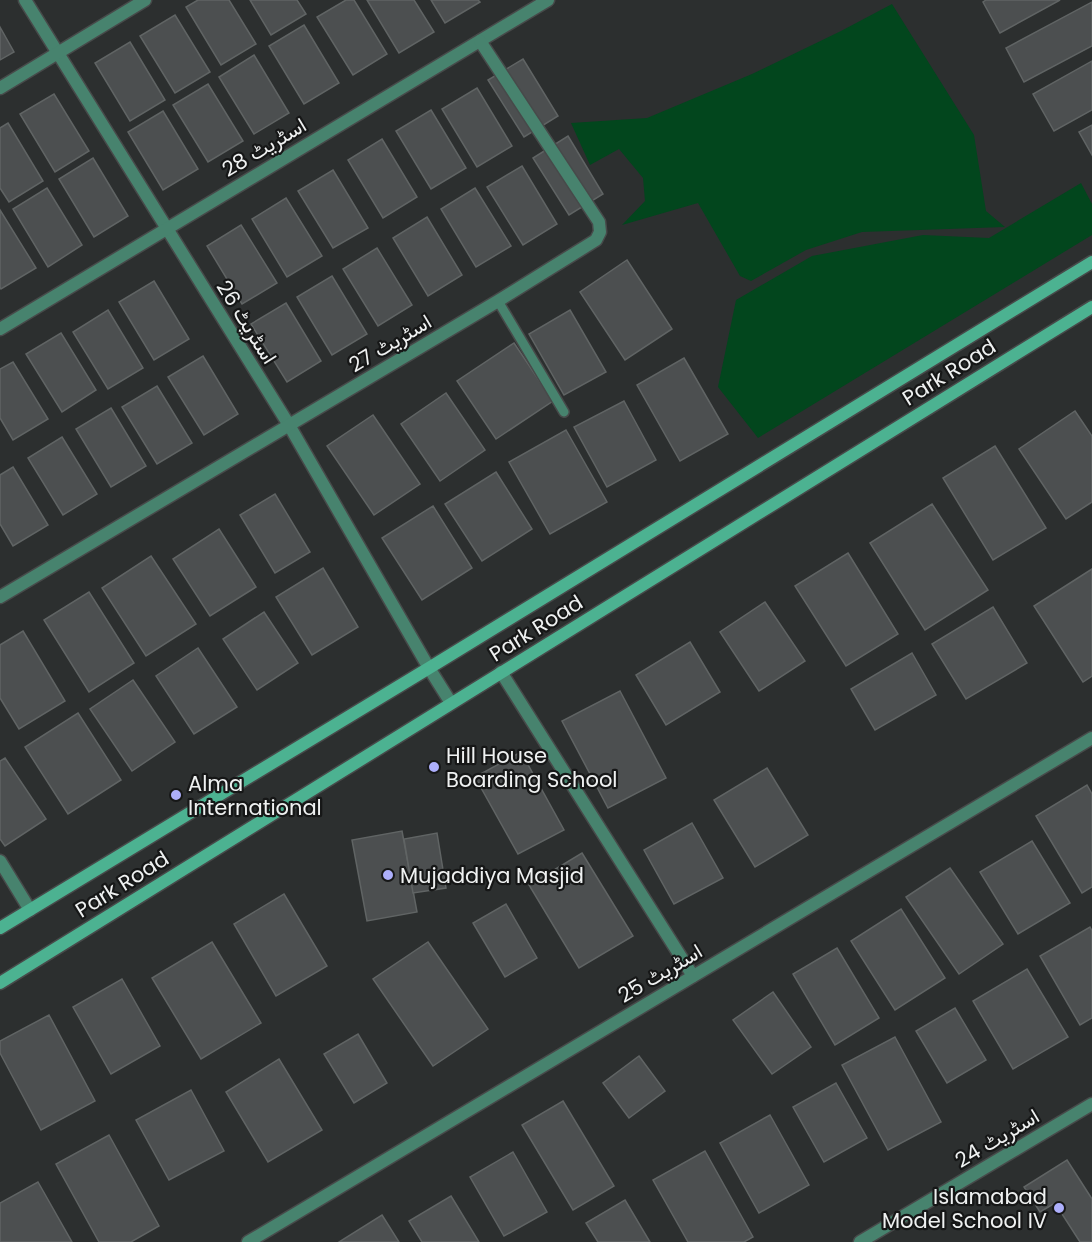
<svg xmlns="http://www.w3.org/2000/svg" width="1092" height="1242" font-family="Poppins,Vazirmatn,sans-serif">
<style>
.green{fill:#02461d}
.building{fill:#4c4f50;stroke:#606464;stroke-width:1.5}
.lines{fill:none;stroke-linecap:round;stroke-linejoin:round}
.lane-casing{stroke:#474a4a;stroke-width:12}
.street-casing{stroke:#474a4a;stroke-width:15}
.secondary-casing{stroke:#474a4a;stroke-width:15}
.lane{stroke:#47836e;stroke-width:9}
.street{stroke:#47836e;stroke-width:12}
.secondary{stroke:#4cb291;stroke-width:12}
.poi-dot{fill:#adaffb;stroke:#161717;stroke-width:2}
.labels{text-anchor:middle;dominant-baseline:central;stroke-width:4.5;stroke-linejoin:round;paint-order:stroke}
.street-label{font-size:21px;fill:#eff1f1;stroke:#161717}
.poi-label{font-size:21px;fill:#eff1f1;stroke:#161717;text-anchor:start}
</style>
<rect width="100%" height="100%" fill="#2c2f2f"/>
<g class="green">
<path d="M892,4L974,135L986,211L1005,227L862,232L806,250L751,281L740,276L698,203L622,225L645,201L643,178L619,149L590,165L571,123L647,118L752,74L841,31Z"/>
<path d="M1081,183L1092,204V235L758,438L718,387L736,300L812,256L923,235L989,238Z"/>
</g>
<g class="building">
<path d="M198,0H229L256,44L221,65L186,7Z"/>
<path d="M250,0H297L306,14L271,35Z"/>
<path d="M346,0H354L387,54L353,75L317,17Z"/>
<path d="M367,0H414L434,32L399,53Z"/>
<path d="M431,0H478L480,2L445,23Z"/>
<path d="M986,0H1060L1000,33L983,2Z"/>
<path d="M1092,2V46L1024,82L1006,48Z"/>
<path d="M175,15L210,72L175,93L140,36Z"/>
<path d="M304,25L339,83L304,104L269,46Z"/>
<path d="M0,27L14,52L0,60Z"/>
<path d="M130,42L165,100L130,121L95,63Z"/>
<path d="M254,55L289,113L254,134L219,77Z"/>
<path d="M523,59L558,116L524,137L488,80Z"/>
<path d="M1092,61V110L1054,131L1033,94Z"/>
<path d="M208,84L243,141L208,162L173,105Z"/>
<path d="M477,88L512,146L477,167L442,109Z"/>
<path d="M54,94L89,151L55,172L20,114Z"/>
<path d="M431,110L466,168L431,189L396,131Z"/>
<path d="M163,111L198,169L163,190L128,132Z"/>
<path d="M8,123L43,181L9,202L0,188V128Z"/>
<path d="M1092,125V155L1079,132Z"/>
<path d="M568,136L603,194L569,215L533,158Z"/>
<path d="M382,139L417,197L383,218L348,160Z"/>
<path d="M93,158L128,216L94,237L59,179Z"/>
<path d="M522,166L557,224L523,245L487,187Z"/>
<path d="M333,170L368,228L333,248L298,191Z"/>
<path d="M47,188L82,245L48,267L13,209Z"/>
<path d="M475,188L511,246L476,267L441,209Z"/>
<path d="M286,198L322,256L287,277L252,219Z"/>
<path d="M0,210L36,268L1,289L0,287Z"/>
<path d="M427,217L462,275L428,296L393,238Z"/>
<path d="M241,225L277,283L242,304L207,246Z"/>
<path d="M377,248L412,305L378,326L343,269Z"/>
<path d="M627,260L672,329L625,360L580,292Z"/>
<path d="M332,276L367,334L332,355L297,297Z"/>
<path d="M154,281L189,339L154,360L119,302Z"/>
<path d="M286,303L321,361L287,382L251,324Z"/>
<path d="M108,310L143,368L108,389L73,332Z"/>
<path d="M570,310L606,372L564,395L529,334Z"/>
<path d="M61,333L96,390L62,412L26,354Z"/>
<path d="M514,343L553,401L496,439L457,381Z"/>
<path d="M203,356L238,414L204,435L168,377Z"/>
<path d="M684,358L728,434L680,461L637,385Z"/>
<path d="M13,362L48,419L13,440L0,418V369Z"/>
<path d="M157,386L192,443L157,464L122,407Z"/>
<path d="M446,393L485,450L440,481L401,424Z"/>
<path d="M624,401L656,460L607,487L574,427Z"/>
<path d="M111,408L146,466L111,487L76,429Z"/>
<path d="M1075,411L1092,436V502L1066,519L1019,449Z"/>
<path d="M373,415L420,484L374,515L327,446Z"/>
<path d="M566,430L607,502L550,534L509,462Z"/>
<path d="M62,437L97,494L63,515L28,458Z"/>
<path d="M995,446L1046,528L993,560L943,478Z"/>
<path d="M13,467L48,525L13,546L0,524V475Z"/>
<path d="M496,472L532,529L482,561L445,504Z"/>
<path d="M275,494L310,552L275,573L240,515Z"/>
<path d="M932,504L988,590L925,630L870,543Z"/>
<path d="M433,506L472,568L422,600L382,538Z"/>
<path d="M219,529L256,587L210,616L173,559Z"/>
<path d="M848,553L898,634L846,666L795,586Z"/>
<path d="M151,556L196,624L146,656L102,588Z"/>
<path d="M323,568L358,627L312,655L276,597Z"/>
<path d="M1092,569V676L1083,682L1034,606Z"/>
<path d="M89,592L134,663L89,692L44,620Z"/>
<path d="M765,602L805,661L759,691L720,632Z"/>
<path d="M993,607L1027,663L966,699L932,644Z"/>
<path d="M264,612L298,663L257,690L223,639Z"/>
<path d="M23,631L65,701L19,729L0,698V645Z"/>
<path d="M690,642L720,692L666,725L636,675Z"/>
<path d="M198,648L237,707L194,734L156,676Z"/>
<path d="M912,653L936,695L875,730L851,689Z"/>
<path d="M133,680L175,742L132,771L90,709Z"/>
<path d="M620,691L666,778L608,808L562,721Z"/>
<path d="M78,713L121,780L68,814L25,747Z"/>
<path d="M521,752L564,830L518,854L475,777Z"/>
<path d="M5,758L46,819L5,846L0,839V761Z"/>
<path d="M767,768L808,835L755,867L714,800Z"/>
<path d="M1087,785L1092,794V887L1082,893L1036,816Z"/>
<path d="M692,823L723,878L674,904L644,850Z"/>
<path d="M402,831L417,912L367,921L352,840Z"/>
<path d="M437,833L446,888L413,893L404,839Z"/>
<path d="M1032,841L1070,903L1018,934L980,872Z"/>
<path d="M582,853L633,936L579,968L529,885Z"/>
<path d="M950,868L1003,944L959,974L906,897Z"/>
<path d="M284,894L327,966L276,996L234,924Z"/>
<path d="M506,904L537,958L505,977L473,923Z"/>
<path d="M901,909L945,978L895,1010L851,941Z"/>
<path d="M1090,927L1092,931V1018L1080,1025L1040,956Z"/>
<path d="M212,942L261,1023L201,1059L152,978Z"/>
<path d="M428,942L488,1029L433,1066L373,979Z"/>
<path d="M837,948L879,1018L835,1045L793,974Z"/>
<path d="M1027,969L1068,1037L1013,1069L973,1001Z"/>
<path d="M122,979L160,1046L111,1074L73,1007Z"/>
<path d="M773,992L811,1047L772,1074L733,1020Z"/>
<path d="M955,1008L986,1060L947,1083L916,1031Z"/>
<path d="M49,1015L95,1101L41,1130L0,1053V1041Z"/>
<path d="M358,1034L387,1083L354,1103L324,1054Z"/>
<path d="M895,1037L941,1122L888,1150L842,1065Z"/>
<path d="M639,1056L665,1091L629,1118L603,1083Z"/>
<path d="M279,1059L322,1130L268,1162L226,1092Z"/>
<path d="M836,1083L867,1138L824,1162L793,1107Z"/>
<path d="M191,1090L224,1151L169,1180L136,1120Z"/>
<path d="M563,1101L614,1186L573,1210L522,1125Z"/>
<path d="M770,1115L809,1185L759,1213L720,1143Z"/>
<path d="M109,1135L159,1226L131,1242H99L56,1164Z"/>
<path d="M705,1151L753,1237L744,1242H688L653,1180Z"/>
<path d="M513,1152L547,1212L504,1236L470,1177Z"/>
<path d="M1067,1160L1092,1199V1242H1080L1055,1203L1040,1212L1024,1187Z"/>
<path d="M38,1182L72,1242H0V1203Z"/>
<path d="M451,1196L479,1242H422L409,1221Z"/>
<path d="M625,1200L650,1242H598L586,1223Z"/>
<path d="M382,1215L399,1242H339Z"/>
</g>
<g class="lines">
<defs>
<path id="lane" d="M498,301L564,412"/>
<g id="street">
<path d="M25,0L289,425L429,668L451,703"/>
<path d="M0,88L145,0"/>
<path d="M0,329L548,0"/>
<path d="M0,597L498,301L596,240L600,232L599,222L480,41"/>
<path d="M501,672L693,976"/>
<path d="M0,861L30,910"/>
<path d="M248,1242L1092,738"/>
<path d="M860,1242L1092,1104"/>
</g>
<g id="secondary">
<path d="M0,928L429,668L1092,262"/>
<path d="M0,983L1092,307"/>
</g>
</defs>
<use href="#lane" class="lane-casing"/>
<use href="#street" class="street-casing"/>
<use href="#secondary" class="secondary-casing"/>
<use href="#lane" class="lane"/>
<use href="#street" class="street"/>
<use href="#secondary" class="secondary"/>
</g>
<g class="poi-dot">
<circle cx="434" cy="767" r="6"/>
<circle cx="176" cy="795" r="6"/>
<circle cx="388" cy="875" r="6"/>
<circle cx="1059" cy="1208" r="6"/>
</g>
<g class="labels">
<g class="street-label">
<text transform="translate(264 147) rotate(-31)">اسٹریٹ 28</text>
<text transform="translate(247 322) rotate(58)">اسٹریٹ 26</text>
<text transform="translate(390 343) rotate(-31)">اسٹریٹ 27</text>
<text transform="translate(949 372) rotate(-32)">Park Road</text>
<text transform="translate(536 628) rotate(-32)">Park Road</text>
<text transform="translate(122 884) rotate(-32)">Park Road</text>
<text transform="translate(660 973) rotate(-31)">اسٹریٹ 25</text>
<text transform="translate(997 1138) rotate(-31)">اسٹریٹ 24</text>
</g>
<g class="poi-label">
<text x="446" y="755">Hill House<tspan x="446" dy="24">Boarding School</tspan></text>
<text x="188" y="783">Alma<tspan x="188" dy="24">International</tspan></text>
<text x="400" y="875">Mujaddiya Masjid</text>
<text x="1047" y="1196" text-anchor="end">Islamabad<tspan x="1047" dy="24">Model School IV</tspan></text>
</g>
</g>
</svg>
